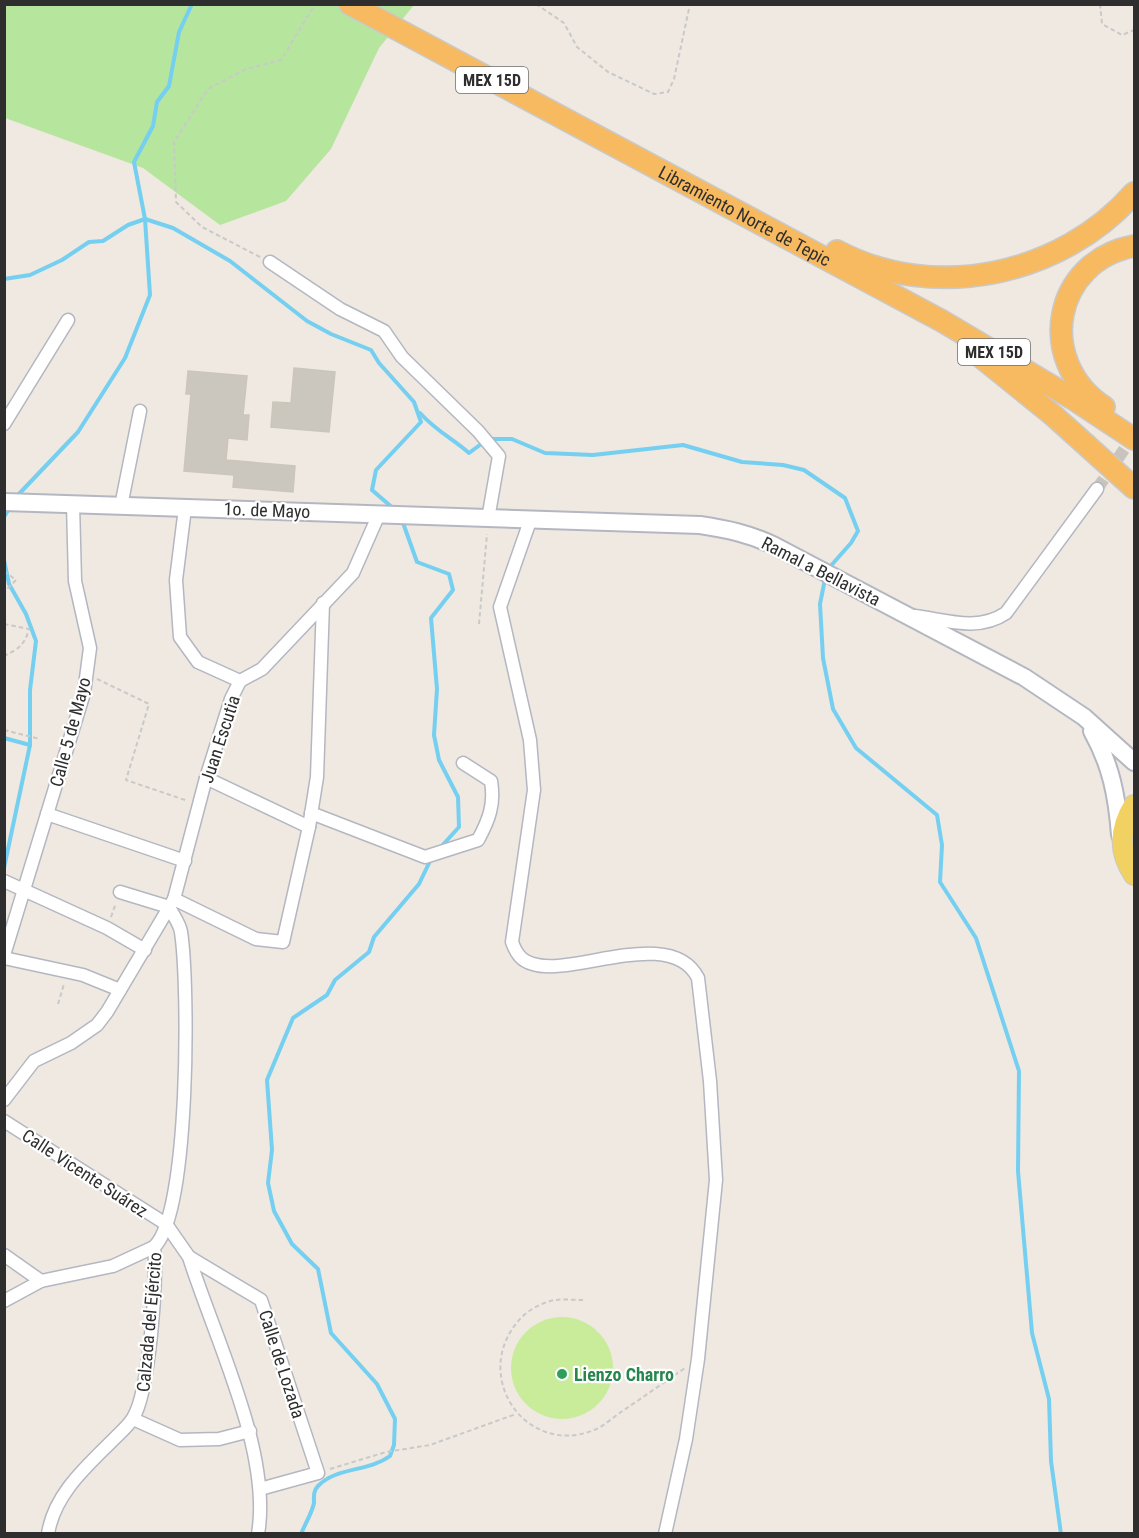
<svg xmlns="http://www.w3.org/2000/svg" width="1139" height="1538" font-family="'Roboto Condensed',sans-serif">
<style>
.green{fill:#b6e59e}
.pitch{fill:#c9ec9a}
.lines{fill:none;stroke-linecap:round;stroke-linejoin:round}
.stream{stroke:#75cff0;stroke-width:4}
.building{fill:#cbc7bf;stroke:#cbc5ba;stroke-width:1.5}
.minor-tunnel{stroke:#c8c4bd;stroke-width:12;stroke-dasharray:12 6;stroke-linecap:butt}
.minor-casing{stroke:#b4b7c1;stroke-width:15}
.tertiary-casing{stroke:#b4b7c1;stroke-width:20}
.primary-casing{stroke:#c9c9c9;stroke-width:22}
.trunk-casing{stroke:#c9c9c9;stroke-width:24}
.path{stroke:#c9c9c9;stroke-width:2;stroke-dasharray:4.5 3;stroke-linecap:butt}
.minor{stroke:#fff;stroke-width:12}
.tertiary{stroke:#fff;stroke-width:16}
.primary{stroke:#f2d163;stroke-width:20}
.trunk{stroke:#f8ba60;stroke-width:21}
.leisure-dot{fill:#2e9e5b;stroke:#fff;stroke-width:2}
.labels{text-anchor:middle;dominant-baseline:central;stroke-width:4.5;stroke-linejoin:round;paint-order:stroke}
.shield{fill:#fff;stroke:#6d6d6d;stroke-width:1.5}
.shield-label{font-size:16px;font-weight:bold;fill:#2e2e2e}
.street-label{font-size:18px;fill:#2e2e2e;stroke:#fff}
.leisure-label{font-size:18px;font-weight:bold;fill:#27864d;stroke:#fff;text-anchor:start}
</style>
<rect width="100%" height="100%" fill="#efe9e1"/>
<path class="green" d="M4,5H414L379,48L331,149L286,201L220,225L143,168L5,118Z"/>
<circle class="pitch" cx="562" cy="1368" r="51"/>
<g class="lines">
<g class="stream">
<path d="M4,279L30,275L62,260L89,242L103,241L128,225L145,219L173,228L230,261L307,321L331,334L371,350L379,363L414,402L421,422L376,470L372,490L394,509"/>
<path d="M420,413C435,430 453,439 469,453L488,439H512L545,453L593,455L683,445L742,462L783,465L804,470L845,498L858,531L851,543L828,569"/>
<path d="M17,496L78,432L125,358L150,295L145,219L134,162L153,126L157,102L169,86L179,32L192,4"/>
<path d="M4,517L10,507"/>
<path d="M402,520L417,562L449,574L453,590L431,618L437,689L434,735L439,760L458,797L459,827L440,848"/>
<path d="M4,560L9,584L26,614L36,641L30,690V745L4,868"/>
<path d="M825,579L820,604L823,658L833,709L856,748L937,815L942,845L940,882L976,938L1019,1071L1018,1171L1032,1333L1049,1399L1051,1461L1061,1534"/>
<path d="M4,738L30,745"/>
<path d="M301,1534C305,1524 312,1513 314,1503C314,1497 313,1491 318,1486C336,1467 368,1472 390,1456L394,1445L395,1419L377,1384L331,1333L318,1269L292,1244L274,1211L268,1183L272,1150L267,1080L293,1018L327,995L335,980L369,952L374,937L419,884L431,859"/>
</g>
</g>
<g class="building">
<path d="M294,368L335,372L329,432L271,427L273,402L291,403Z"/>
<path d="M188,371L247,376L243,415H249L247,440L228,438L226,460L295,466L293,492L233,487L234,475L184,471L191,394H186Z"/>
</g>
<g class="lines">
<path class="minor-tunnel" d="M1097,489L1134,435"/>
<defs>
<g id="minor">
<path d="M270,262L340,309L384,331L402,357L478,431L499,456L488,519"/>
<path d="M4,424L68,320"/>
<path d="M121,506L140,411"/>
<path d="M185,508L176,580L180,637L198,662L240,681"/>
<path d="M530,521L500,607L530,740L534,790L512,942C516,953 521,961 533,964C573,977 671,925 698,978L710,1081L716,1180L698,1359L686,1439L665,1534"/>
<path d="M915,616C946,620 978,632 1006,613L1097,489"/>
<path d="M206,778L309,827"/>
<path d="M311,813L425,857L478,840C489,820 495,804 491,781L463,763"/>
<path d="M47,814L185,861"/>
<path d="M4,881L107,928L145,950"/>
<path d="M120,892L169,907"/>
<path d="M174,899L256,939L283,942L309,827L317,777L323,603"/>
<path d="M4,955L84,693L90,648L75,581L73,504"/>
<path d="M4,958L83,975L120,990"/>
<path d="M4,1100L34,1061L71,1043L97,1025L107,1012L174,899L206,778L231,699L240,681L262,669L353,573L379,514"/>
<path d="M4,1121L166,1224L189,1257C214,1337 272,1452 258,1534"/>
<path d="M4,1255L41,1281"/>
<path d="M189,1257L261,1300L318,1473L260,1489"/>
<path d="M4,1301L41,1281L113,1266L154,1247"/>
<path d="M133,1419L180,1440L219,1439L250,1431"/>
<path d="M48,1534C54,1494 87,1466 115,1438C121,1432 129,1425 133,1418C149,1393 158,1278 154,1247C190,1214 189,984 181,932C180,924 173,915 169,907"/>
</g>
<g id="tertiary">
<path d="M4,502L700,525C727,529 750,534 775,546L1024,677L1084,717L1134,762"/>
<path d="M1092,731C1111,765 1117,796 1120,835"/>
</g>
<path id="primary" d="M1134,805C1119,829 1118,851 1134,875"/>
<g id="trunk">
<path id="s1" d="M350,4L942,321L1075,400L1134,439"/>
<path d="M837,251C935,303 1062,275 1134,193"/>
<path d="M976,353L1054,416L1134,488"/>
<path d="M1104,407C1035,361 1053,261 1134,246"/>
</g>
</defs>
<use href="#minor" class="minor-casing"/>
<use href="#tertiary" class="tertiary-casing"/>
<use href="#primary" class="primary-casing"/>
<use href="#trunk" class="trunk-casing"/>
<g class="path">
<path d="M536,4L564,23L577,47L608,72L654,94L668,92L674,79L690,4"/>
<path d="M1100,4L1102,24L1122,35L1134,30"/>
<path d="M260,257L202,227L176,202L174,142L208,89L246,69L281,60L315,4"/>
<path d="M4,571L16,580L4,592"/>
<path d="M4,624L29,629C25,644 19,649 4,656"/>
<path d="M479,624L487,534"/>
<path d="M97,679L149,704L126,780L188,801"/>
<path d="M4,730L40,739"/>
<path d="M111,917L116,903"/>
<path d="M58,1004L64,984"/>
<path d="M583,1300C574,1300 564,1299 555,1300C543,1302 528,1310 520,1319C469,1375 526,1458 594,1430C603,1427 612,1418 621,1412C642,1398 663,1383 685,1368"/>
<path d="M330,1469L386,1452L430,1445L516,1414"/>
</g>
<use href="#minor" class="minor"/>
<use href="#tertiary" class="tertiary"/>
<use href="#primary" class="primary"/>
<use href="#trunk" class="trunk"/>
</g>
<circle class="leisure-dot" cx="562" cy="1374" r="6"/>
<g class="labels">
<g class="shield">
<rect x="456" y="67" width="72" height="26" rx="4.5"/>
<rect x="958" y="339" width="72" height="26" rx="4.5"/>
</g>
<g class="shield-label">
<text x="492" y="80">MEX 15D</text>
<text x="994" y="352">MEX 15D</text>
</g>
<g class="street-label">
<text stroke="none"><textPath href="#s1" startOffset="448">Libramiento Norte de Tepic</textPath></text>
<text transform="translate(267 510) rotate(2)">1o. de Mayo</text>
<text transform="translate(821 571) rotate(27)">Ramal a Bellavista</text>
<text transform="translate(70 732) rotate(-75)">Calle 5 de Mayo</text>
<text transform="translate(220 739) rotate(-72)">Juan Escutia</text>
<text transform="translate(85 1173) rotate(33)">Calle Vicente Suárez</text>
<text transform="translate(149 1322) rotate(-85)">Calzada del Ejército</text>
<text transform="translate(282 1364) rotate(72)">Calle de Lozada</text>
</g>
<g class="leisure-label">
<text x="574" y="1374">Lienzo Charro</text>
</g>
</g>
<rect width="1139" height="1538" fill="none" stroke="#2e2e2e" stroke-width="12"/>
</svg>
